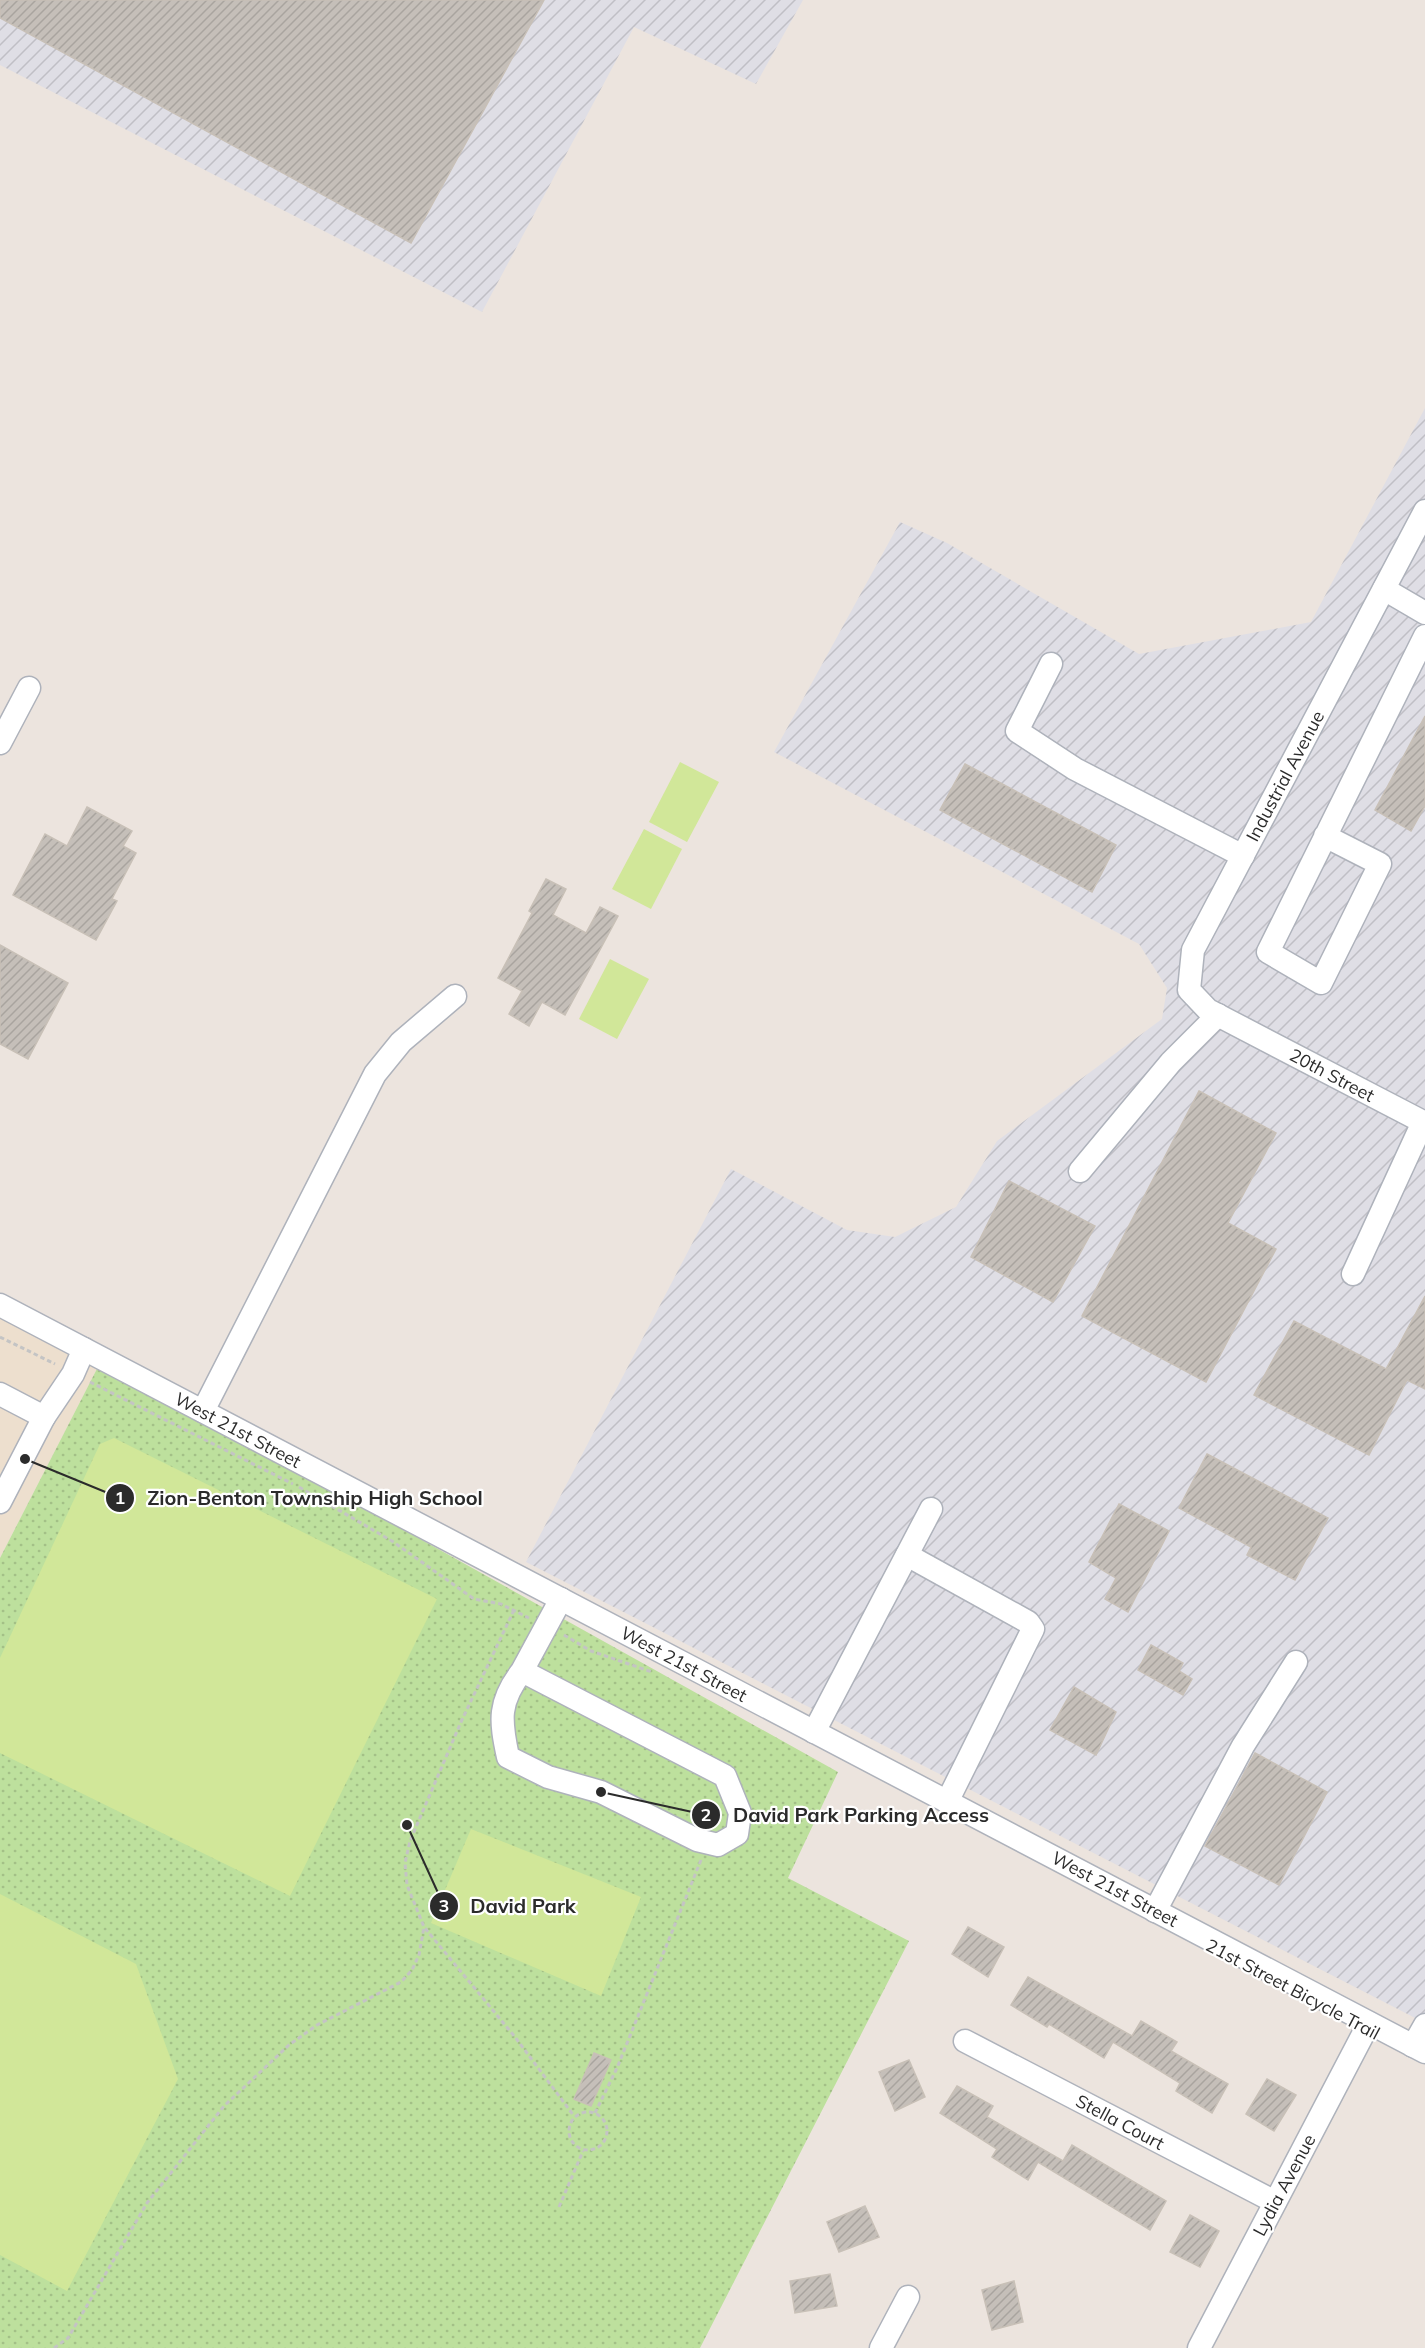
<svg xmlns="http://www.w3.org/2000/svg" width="1425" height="2348" font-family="Mulish,sans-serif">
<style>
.industrial{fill:url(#industrial-furrows)}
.education{fill:#eddfce}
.park{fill:url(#park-dots)}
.pitch{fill:#d1e799}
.building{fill:url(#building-hatch);stroke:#c8c0b7;stroke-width:1.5}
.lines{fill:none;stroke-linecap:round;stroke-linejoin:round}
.minor-casing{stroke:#aeb2bb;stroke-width:25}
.path{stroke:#c4c4c4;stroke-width:3;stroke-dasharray:4.5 3;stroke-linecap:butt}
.minor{stroke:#fff;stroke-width:22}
.labels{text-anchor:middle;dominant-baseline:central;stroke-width:4.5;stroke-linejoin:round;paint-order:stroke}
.street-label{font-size:18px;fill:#2b2b2b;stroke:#fff}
.leader{fill:none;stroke:#2b2b2b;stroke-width:2}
.callout-dot{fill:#2b2b2b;stroke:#fff;stroke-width:2}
.mark-label{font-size:18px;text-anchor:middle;font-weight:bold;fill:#fff}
.callout-label{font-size:20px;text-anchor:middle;font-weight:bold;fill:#2b2b2b;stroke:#fff;stroke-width:4.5;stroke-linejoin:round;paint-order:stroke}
</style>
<defs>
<pattern id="industrial-furrows" width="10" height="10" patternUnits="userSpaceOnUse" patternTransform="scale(1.5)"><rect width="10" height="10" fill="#dfdee5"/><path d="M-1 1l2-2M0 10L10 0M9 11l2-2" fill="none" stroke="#c0bfc5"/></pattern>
<pattern id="park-dots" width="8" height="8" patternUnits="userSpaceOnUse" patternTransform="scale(1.5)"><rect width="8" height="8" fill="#bde09d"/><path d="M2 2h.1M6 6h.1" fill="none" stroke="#a3c087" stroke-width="1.8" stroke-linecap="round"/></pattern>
<pattern id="building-hatch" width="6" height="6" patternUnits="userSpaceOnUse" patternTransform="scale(1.5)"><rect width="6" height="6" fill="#c5bfb9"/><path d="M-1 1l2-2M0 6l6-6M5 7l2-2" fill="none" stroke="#a9a49f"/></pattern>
</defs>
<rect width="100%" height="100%" fill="#ece4de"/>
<g class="industrial">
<path d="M0,0H803L756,84L634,27L482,312L0,65Z"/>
<path d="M1425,408V2023L526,1562L731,1169L847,1230L895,1237L956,1207L997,1141L1162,1019L1167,988L1139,944L774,752L900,522L947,543L1139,654L1311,622Z"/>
</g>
<path class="education" d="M0,1309L101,1361L0,1558Z"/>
<path class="park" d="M101,1361L838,1772L788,1878L909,1941L700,2348H0V1558Z"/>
<g class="pitch">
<path d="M680,762L719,782L687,842L649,822Z"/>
<path d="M644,829L682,849L651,909L612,889Z"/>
<path d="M610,959L649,979L617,1039L579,1019Z"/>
<path d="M114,1438L437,1599L290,1896L0,1753V1658L100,1444Z"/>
<path d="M471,1829L641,1897L601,1996L431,1923Z"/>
<path d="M0,1894L136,1964L178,2079L67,2291L0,2255Z"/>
</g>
<g class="building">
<path d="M0,0H544L411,243L0,18Z"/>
<path d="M1425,716V806L1411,831L1375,810Z"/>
<path d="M965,764L1116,845L1092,892L940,810Z"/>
<path d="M87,807L132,831L123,846L136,853L112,899L117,901L96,940L13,895L45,834L67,846Z"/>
<path d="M546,879L566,889L553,915L586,933L600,907L618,916L565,1015L542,1002L529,1026L509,1014L522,991L498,978L532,913L529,911Z"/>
<path d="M0,945L68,983L28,1059L0,1044Z"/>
<path d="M1199,1091L1276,1133L1228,1223L1276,1249L1206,1382L1082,1316Z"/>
<path d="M1009,1181L1095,1226L1053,1302L971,1257Z"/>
<path d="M1425,1296V1389L1407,1380L1369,1455L1254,1395L1294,1321L1386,1369Z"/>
<path d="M1207,1454L1328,1518L1295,1580L1247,1555L1251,1547L1179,1508Z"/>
<path d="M1119,1504L1169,1531L1128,1612L1105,1599L1116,1578L1089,1562Z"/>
<path d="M1151,1645L1183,1663L1179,1671L1192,1679L1183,1695L1138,1670Z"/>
<path d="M1074,1687L1116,1712L1096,1755L1050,1730Z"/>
<path d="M1255,1753L1327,1792L1279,1885L1205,1846Z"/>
<path d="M968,1927L1004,1947L988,1977L952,1954Z"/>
<path d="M1028,1977L1132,2036L1141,2021L1177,2042L1171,2051L1228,2084L1212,2113L1176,2091L1180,2083L1113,2042L1104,2058L1049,2024L1047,2027L1011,2005Z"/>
<path d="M594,2053L611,2060L591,2106L574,2099Z"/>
<path d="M909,2060L925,2097L895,2111L879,2072Z"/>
<path d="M1267,2079L1296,2095L1274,2131L1246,2114Z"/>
<path d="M957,2086L993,2106L987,2117L1063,2161L1072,2145L1166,2201L1150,2230L1038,2162L1028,2180L992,2157L997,2149L940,2113Z"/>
<path d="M865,2206L879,2237L839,2252L827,2222Z"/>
<path d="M1190,2215L1219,2231L1200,2267L1170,2252Z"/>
<path d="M830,2274L837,2306L795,2313L790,2281Z"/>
<path d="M1014,2281L1023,2322L992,2330L982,2290Z"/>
</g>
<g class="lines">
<defs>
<g id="minor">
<path d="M1425,511L1193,950L1189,990L1208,1010L1425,1123"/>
<path d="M1384,589L1425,613"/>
<path d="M1051,664L1017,731L1075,769L1243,856"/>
<path d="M0,743L29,688"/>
<path d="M1325,836L1380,864L1321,983L1268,952L1425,636"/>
<path d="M1080,1171L1171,1062L1218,1015"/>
<path d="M1353,1274L1423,1122"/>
<path d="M0,1305L1425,2052"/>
<path d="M0,1394L44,1417L0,1502"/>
<path d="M203,1411L375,1074L401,1042L455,996"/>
<path d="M44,1417L73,1374L84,1349"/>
<path d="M907,1555L1028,1622L1033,1629L947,1802"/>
<path d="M522,1671C498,1702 500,1720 508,1757L548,1777L601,1792L697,1840L718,1845L737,1834L740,1813L725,1776L522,1671L561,1599"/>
<path d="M814,1732L931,1509"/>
<path d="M1155,1911L1243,1746L1296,1662"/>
<path d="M965,2041L1275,2202"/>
<path d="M1413,2046L1425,2025"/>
<path d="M881,2348L908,2297"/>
<path d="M1199,2348L1369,2023"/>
</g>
</defs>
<use href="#minor" class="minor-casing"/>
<g class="path">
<path d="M0,1337L55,1364"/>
<path d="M90,1382L293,1484"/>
<path d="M299,1487L392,1541L474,1599L501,1604L529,1618"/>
<path d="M514,1610L461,1722L410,1841L405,1863L407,1885L424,1927L515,2037L574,2116"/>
<path d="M564,1635L591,1651L652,1672"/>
<circle cx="588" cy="2131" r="19"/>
<path d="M595,2113L617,2068L701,1860"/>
<path d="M559,2207L583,2151"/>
<path d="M54,2348L68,2338L147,2203L224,2106L289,2045L317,2025L401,1982L412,1970L419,1955L424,1927"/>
</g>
<use href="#minor" class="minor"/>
</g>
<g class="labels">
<g class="street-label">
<text transform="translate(1285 776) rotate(-62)">Industrial Avenue</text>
<text transform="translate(1332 1075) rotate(28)">20th Street</text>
<text transform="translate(238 1430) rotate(28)">West 21st Street</text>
<text transform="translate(684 1664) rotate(28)">West 21st Street</text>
<text transform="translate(1115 1889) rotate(28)">West 21st Street</text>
<text transform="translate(1293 1989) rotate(28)">21st Street Bicycle Trail</text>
<text transform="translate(1120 2122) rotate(28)">Stella Court</text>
<text transform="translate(1284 2185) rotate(-62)">Lydia Avenue</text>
</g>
</g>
<path class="leader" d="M25 1459L120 1498M601 1792L706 1815M407 1825L444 1906"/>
<g class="callout-dot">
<circle cx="25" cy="1459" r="6"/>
<circle cx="601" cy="1792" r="6"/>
<circle cx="407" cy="1825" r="6"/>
<circle cx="120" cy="1498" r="15"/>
<circle cx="706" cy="1815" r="15"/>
<circle cx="444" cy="1906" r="15"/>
</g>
<g class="mark-label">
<text x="120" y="1504">1</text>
<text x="706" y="1821">2</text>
<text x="444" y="1912">3</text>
</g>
<g class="callout-label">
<text x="315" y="1505">Zion-Benton Township High School</text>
<text x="861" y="1822">David Park Parking Access</text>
<text x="523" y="1913">David Park</text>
</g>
</svg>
